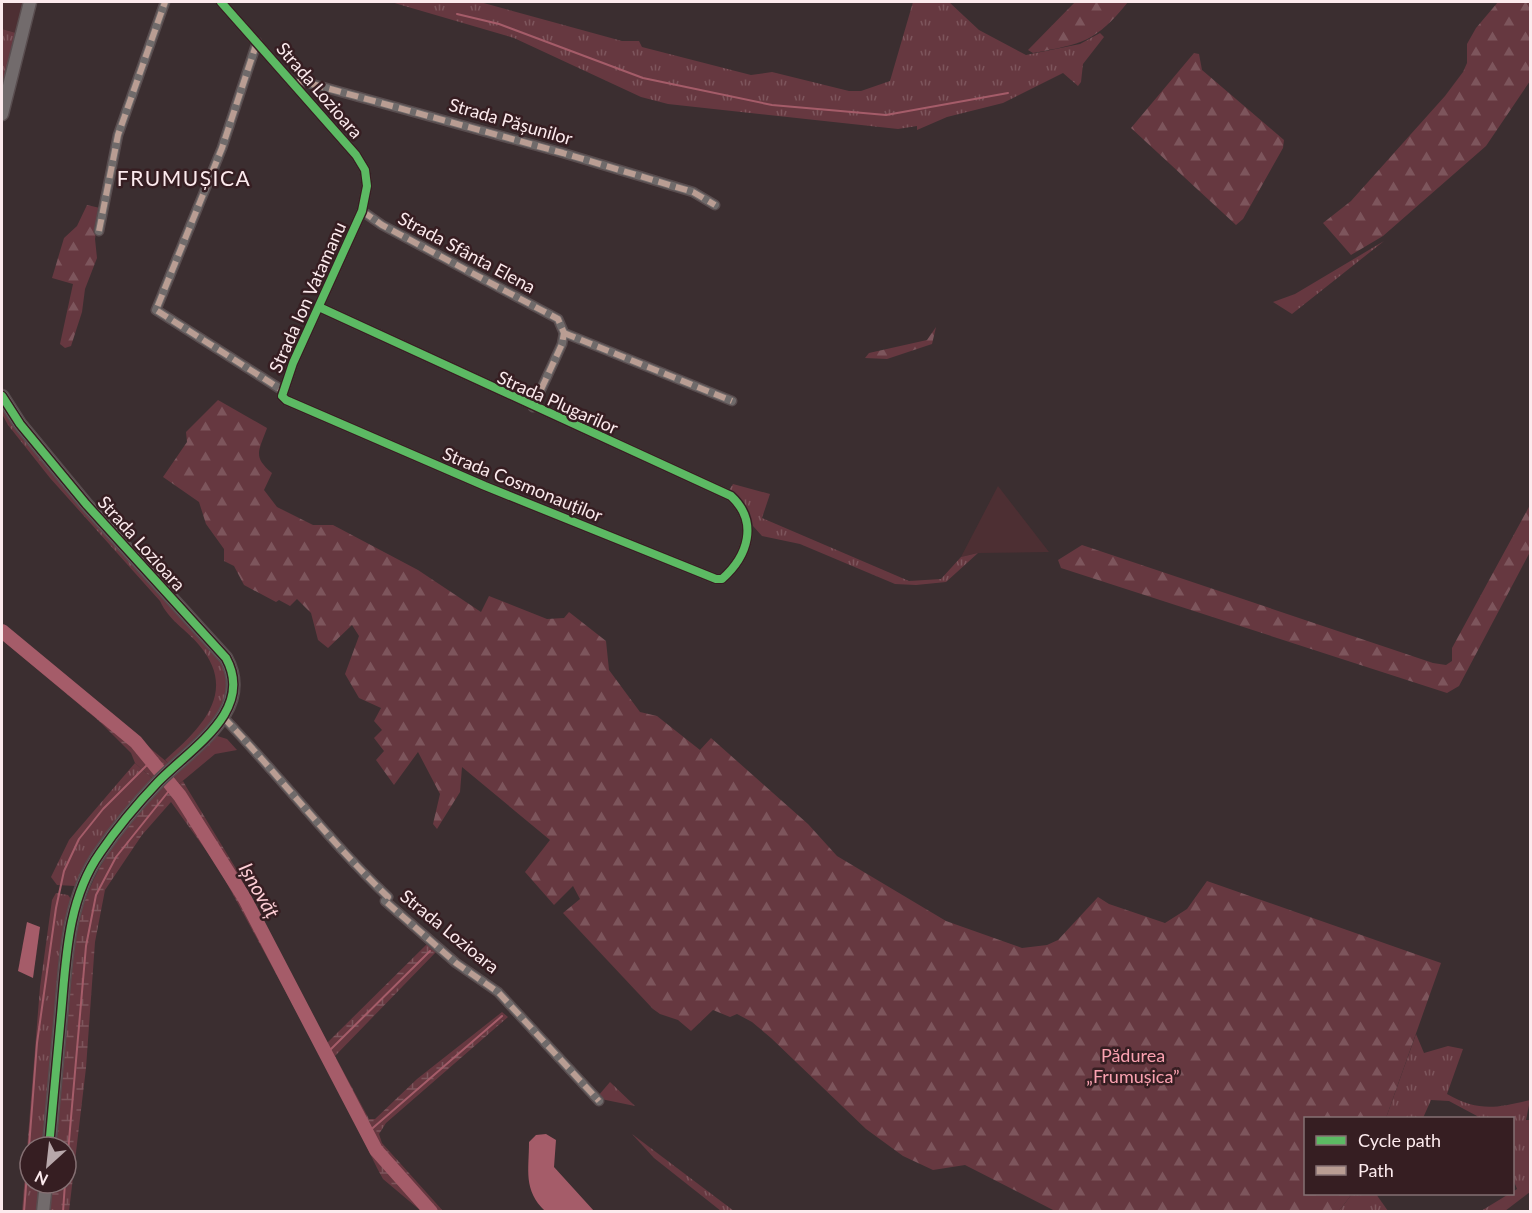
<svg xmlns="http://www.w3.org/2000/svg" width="1532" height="1213" font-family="Lato,sans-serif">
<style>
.built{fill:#4d2f33}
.grass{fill:url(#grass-tufts)}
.forest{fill:url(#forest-firs)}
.wetland{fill:url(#wetland-marsh)}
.water{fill:#a55c69}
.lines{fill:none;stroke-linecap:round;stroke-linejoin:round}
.stream{stroke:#a55c69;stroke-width:2}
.river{stroke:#a55c69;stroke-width:14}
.street-casing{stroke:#594d4f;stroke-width:11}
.secondary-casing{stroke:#594d4f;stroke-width:15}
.street{stroke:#6f6a6a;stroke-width:8}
.secondary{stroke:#726b6c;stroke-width:12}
.quiet{stroke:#b99d93;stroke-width:6;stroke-dasharray:12 6;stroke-linecap:butt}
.cycleway-casing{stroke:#361e22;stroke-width:11}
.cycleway{stroke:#5cba63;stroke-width:8}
.labels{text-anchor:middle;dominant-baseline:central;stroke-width:5;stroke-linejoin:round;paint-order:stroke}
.street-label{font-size:18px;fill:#fceaed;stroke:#361e22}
.park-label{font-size:18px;fill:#fba2b1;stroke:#361e22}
.water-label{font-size:20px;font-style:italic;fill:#fdced5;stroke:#361e22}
.quarter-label{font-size:21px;letter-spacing:1.5px;fill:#fceaed;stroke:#361e22}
</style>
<defs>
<pattern id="grass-tufts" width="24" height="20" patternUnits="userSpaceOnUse" patternTransform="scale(1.5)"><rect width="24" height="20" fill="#663840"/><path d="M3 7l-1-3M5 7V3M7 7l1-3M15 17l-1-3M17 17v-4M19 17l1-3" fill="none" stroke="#7d555c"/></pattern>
<pattern id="forest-firs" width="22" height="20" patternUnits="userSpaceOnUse" patternTransform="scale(1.5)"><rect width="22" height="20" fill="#663840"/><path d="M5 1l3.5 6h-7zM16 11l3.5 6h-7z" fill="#7d555c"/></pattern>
<pattern id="wetland-marsh" width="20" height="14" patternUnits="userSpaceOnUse" patternTransform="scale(1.5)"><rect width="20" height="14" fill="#663840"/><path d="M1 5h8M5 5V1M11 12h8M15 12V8" fill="none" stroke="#7d555c"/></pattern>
</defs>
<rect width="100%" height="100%" fill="#3b2e30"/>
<g class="built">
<path d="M2,2H24L16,33L2,29Z"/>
<path d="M998,486L1049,552L978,553L961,557Z"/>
</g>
<g class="grass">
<path d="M24,2H27L2,99V29L16,33Z"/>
<path d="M391,2H480L622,41H639L642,47L751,75L772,72L849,91H861L890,81L913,2H949L979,30L1026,55L1080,44L1100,33L1104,37L1083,64L1081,82L1078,86L1063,73L1003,103L947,117L917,130V126L898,129L668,104L641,97L514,38Z"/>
<path d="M1384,241L1292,314L1273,302L1295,294Z"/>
<path d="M2,402L228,668L230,692L218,717L168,763L165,760C201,728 239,692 199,645C186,629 169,621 160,601L50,478L8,425L2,414Z"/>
<path d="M733,484L770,494L762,518L909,581L941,579L961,557L978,553L946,582L916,585L895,584L800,544L762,536L753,526L744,506L729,490Z"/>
<path d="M214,735L227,739L237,750L215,754L179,784L173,776Z"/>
<path d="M135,763L153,779L88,860L75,886L57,885L51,877L69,840Z"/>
<path d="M56,893L68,895L71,899L64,931L43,1147H30V1183H40L37,1211L22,1212L40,987L52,900Z"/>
<path d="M1416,1034L1424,1053L1448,1046L1463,1049L1447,1094C1479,1112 1496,1108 1530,1100L1526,1120H1530V1192L1505,1211H1481L1517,1189L1513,1179L1512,1118H1477V1116L1449,1101L1431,1100L1423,1118H1386Z"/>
<path d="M610,1082L635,1106L601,1099L598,1096Z"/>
<path d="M632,1134L734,1211H721L654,1158Z"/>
<path d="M1352,1194H1376L1388,1211L1338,1212Z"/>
</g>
<g class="forest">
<path d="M1075,2H1128C1096,42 1082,44 1033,53L1028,50Z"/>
<path d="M1498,2H1530V81L1486,146L1383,236L1351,255L1323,223L1351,201L1445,96L1463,72L1467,63V44L1476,28Z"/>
<path d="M1194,53L1199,54L1202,70L1284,140L1283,148L1243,219L1236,225L1131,128Z"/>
<path d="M87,205L100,208L95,239L97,258L85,289L82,312L71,346L65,348L60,344L73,284L52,278L64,238L77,226Z"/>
<path d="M936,327L932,344L887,359L865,358L869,353L927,340Z"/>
<path d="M218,400L267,428C259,451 252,456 272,473L264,490L277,507L313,525H333L418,570L481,612L489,596L547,619L564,618L569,612L606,641L609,670L640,712L657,716L700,750L711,738L808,824L837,856L946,921L1022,948L1047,945L1058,940L1098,897L1109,904L1165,923L1187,909L1207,881L1441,963L1386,1118H1306V1194H1352L1338,1212L1055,1211L965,1165L933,1170L903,1156L866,1129L771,1038L752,1022L737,1014L730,1017L713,1010L691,1031L678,1020L660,1014L653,1009L563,913L580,899L573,886L554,905L525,872L550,840L462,767L460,792L437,829L433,824L440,794L418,752L394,785L376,760L384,751L374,738L382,730L374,721L381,708L359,698L345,674L359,636L352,625L328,648L318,640L311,613L297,599L290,606L279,600L276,602L244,585L234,566L224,561V549L206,524L199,502L163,477L187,442L186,432Z"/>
<path d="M1530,505V552L1459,686L1447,693L1061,568L1058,560L1082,545L1433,663L1446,665L1452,661V648Z"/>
</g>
<g class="wetland">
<path d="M2,624L168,763L153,779L135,763L131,753L99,721L2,640Z"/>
<path d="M173,776L179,784L183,781L187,788L235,867L327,1043L427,944L436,952L335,1056L369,1119H375L417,1079L502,1012L508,1017L386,1123L379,1134L382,1143L443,1211H421L383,1179L377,1168L339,1090L218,867L171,802L142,835L105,890L95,942L86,1068L69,1211L48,1212L51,1183H66V1147H54L74,937C90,868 123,825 173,776Z"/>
</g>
<g class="water">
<path d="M27,922L40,927L33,978L18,971Z"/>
<path d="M546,1134L556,1140L554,1167L594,1211H545C523,1190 529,1170 529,1142L536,1135Z"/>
</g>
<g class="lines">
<g class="stream">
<path d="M457,14L499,24L643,78L772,105L886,115L1008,93"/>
<path d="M326,1054L430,951"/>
<path d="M367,1133L502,1016"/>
<path d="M66,1175L86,946L96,895L116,857L172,787"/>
<path d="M24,1212L37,1043L56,908L64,871L79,839L103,809L151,761"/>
<path d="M63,1212L65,1183"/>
</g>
<path class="river" d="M2,631L136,742L180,796L245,899L376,1150L431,1212"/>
<defs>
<g id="street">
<path d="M221,2L356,155L365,170L367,186L362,211L293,363L282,396L286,400L485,486L716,579H722C748,556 759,522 731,496L319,307"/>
<path d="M257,42L222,148L156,310L282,390"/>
<path d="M295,84L301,81L563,153L693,192L715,205"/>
<path d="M362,211L382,225L558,319L564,333L562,344L533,407"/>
<path d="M99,231L118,135L165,2"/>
<path d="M564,333L732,401"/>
<path d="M223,717C280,776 329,841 388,897L385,901L456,963L498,992L599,1101"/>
</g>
<g id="secondary">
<path d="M2,114L30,2"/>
<path d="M2,396L20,424L86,504L226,658C255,711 191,748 158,782C138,803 117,828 100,853C67,900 66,960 61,1015C57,1059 53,1103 49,1147"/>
<path d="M43,1212L46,1183"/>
</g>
</defs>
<use href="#street" class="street-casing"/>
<use href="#secondary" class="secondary-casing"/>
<use href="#street" class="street"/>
<use href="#secondary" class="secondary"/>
<g class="quiet">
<path d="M257,42L222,148L156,310L282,390"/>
<path d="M295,84L301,81L563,153L693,192L715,205"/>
<path d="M362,211L382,225L558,319L564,333L562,344L533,407"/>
<path d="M99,231L118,135L165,2"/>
<path d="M564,333L732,401"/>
<path d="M223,717C280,776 329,841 388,897L385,901L456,963L498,992L599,1101"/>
</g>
<defs>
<g id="cycleway">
<path d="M221,2L356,155L365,170L367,186L362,211L293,363L282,396L286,400L485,486L716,579H722C748,556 759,522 731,496L319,307"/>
<path d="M2,396L20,424L86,504L226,658C255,711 191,748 158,782C138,803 117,828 100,853C67,900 66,960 61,1015C57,1059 53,1103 49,1147"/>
</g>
</defs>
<use href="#cycleway" class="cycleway-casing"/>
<use href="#cycleway" class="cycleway"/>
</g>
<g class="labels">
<g class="street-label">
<text transform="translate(320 90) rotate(49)">Strada Lozioara</text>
<text transform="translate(511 121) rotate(16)">Strada Pășunilor</text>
<text transform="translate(467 252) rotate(28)">Strada Sfânta Elena</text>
<text transform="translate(307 297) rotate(-66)">Strada Ion Vatamanu</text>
<text transform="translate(558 402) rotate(24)">Strada Plugarilor</text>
<text transform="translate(523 484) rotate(22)">Strada Cosmonauților</text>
<text transform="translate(142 543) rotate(48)">Strada Lozioara</text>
<text transform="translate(450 931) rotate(39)">Strada Lozioara</text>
</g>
<g class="park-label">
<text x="1133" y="1055">Pădurea<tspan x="1133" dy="21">„Frumușica”</tspan></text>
</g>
<g class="water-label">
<text transform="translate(260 890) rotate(60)">Ișnovăț</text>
</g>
<g class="quarter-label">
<text x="184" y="177">FRUMUȘICA</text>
</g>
</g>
<rect width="1532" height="1213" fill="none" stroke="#fceaed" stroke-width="6"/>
<rect x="1304" y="1117" width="210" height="78" fill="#361e22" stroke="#857073" stroke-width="1.5"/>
<rect x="1316" y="1136" width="30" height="9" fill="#5cba63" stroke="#857073" stroke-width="1.5"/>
<text x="1358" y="1147" font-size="18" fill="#fceaed">Cycle path</text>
<rect x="1316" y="1166" width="30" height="9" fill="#b99d93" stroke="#857073" stroke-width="1.5"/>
<text x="1358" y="1177" font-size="18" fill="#fceaed">Path</text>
<g transform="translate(48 1165) rotate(207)"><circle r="28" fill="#361e22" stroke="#857073" stroke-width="1.5"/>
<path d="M0-4.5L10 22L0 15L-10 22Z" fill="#b8a8ab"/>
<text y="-9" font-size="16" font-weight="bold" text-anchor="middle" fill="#fceaed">N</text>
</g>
</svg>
